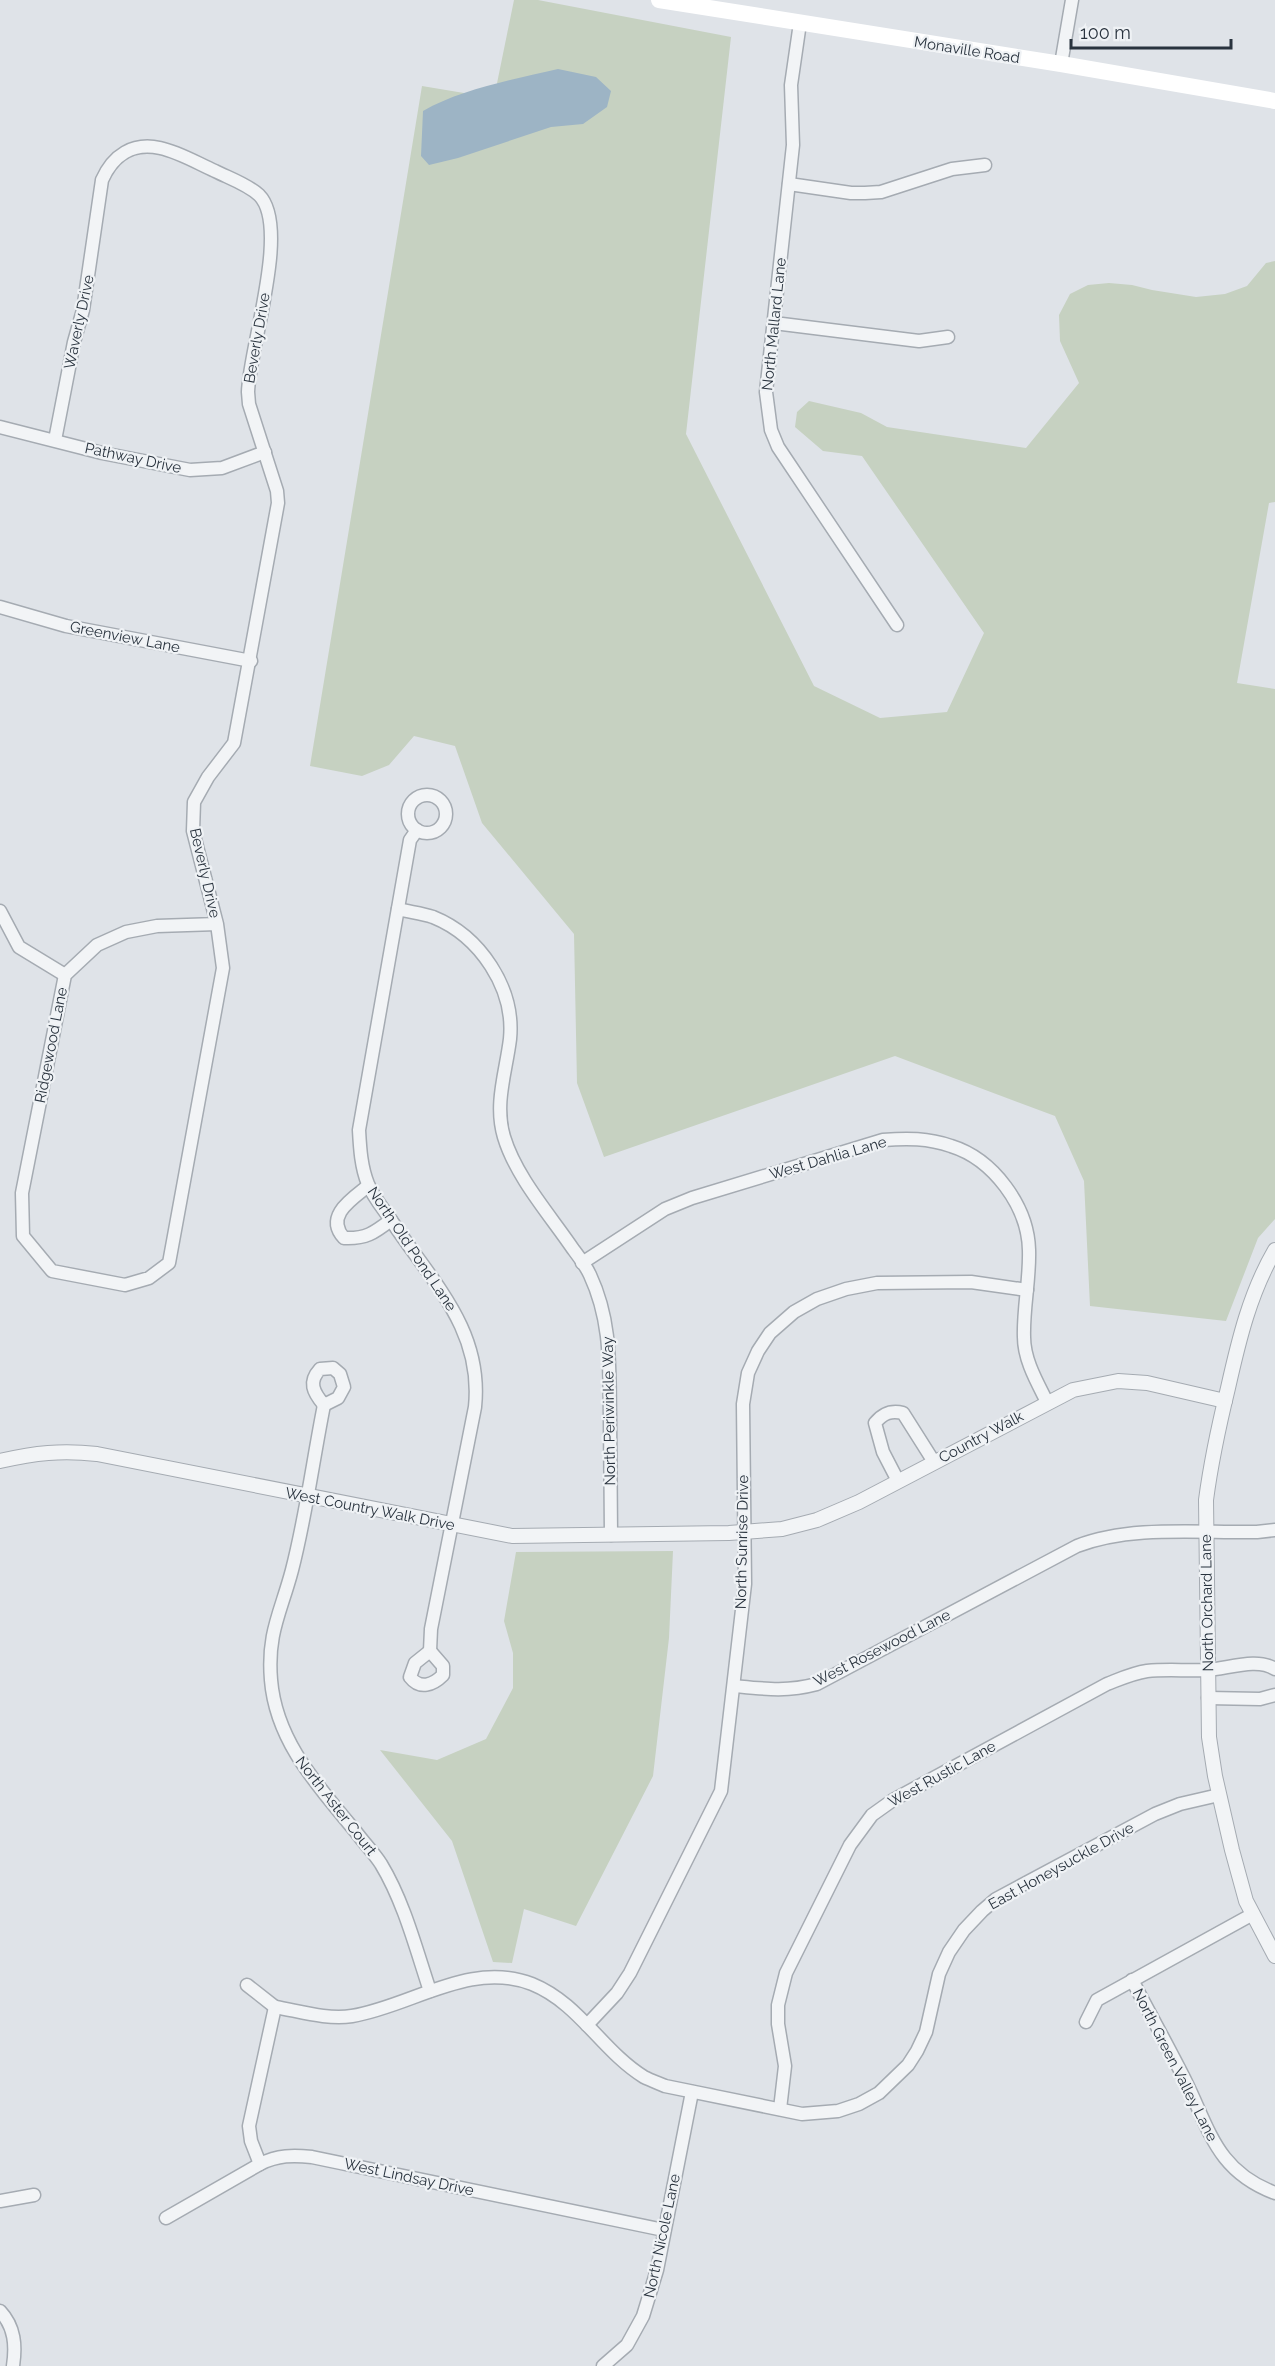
<svg xmlns="http://www.w3.org/2000/svg" width="1275" height="2366" font-family="Raleway,sans-serif">
<style>
.green{fill:#c6d1c1}
.water{fill:#9db4c5}
.lines{fill:none;stroke-linecap:round;stroke-linejoin:round}
.minor-casing{stroke:#a5abb2;stroke-width:15}
.tertiary-casing{stroke:#a5abb2;stroke-width:16}
.minor{stroke:#f2f4f6;stroke-width:12}
.tertiary{stroke:#f2f4f6;stroke-width:14}
.secondary{stroke:#fff;stroke-width:16}
.labels{text-anchor:middle;dominant-baseline:central;stroke-width:4.5;stroke-linejoin:round;paint-order:stroke}
.street-label{font-size:15px;fill:#29333e;stroke:#eff2f5}
</style>
<rect width="100%" height="100%" fill="#dfe3e8"/>
<g class="green">
<path d="M514,0H538L731,37L686,434L814,686L880,718L947,712L984,633L862,456L823,451L795,427L797,412L809,401L861,413L887,427L1026,448L1079,383L1060,341L1059,315L1070,294L1088,285L1109,283L1132,285L1152,290L1196,297L1225,294L1247,286L1266,263L1275,261V502L1269,503L1237,683L1275,689V1219L1258,1238L1226,1321L1090,1306L1084,1181L1055,1116L895,1056L604,1157L577,1083L574,934L482,823L455,746L414,736L389,765L362,776L310,766L422,86L494,98Z"/>
<path d="M673,1551L669,1638L653,1776L576,1926L524,1909L512,1963L493,1962L452,1841L380,1750L437,1760L486,1739L513,1688V1653L504,1621L516,1552Z"/>
</g>
<path class="water" d="M558,69L596,77L611,91L607,107L583,124L551,127L458,158L429,165L421,156L423,111C461,89 515,79 558,69Z"/>
<g class="lines">
<defs>
<g id="minor">
<path d="M800,23L791,85L793,145L766,392L771,430L778,447L897,625"/>
<path d="M1061,64L1072,0"/>
<path d="M789,184L851,193H865L881,192L952,169L985,165"/>
<path d="M774,323L919,341L948,337"/>
<path d="M0,427L102,453L190,470L222,468L265,452"/>
<path d="M55,440L74,342L83,310L102,180C113,155 133,142 160,148C179,152 197,163 215,171C229,178 247,184 259,195C291,227 249,349 248,392L249,404L277,491L278,503L234,743L208,777L194,802L193,831L217,924L223,968L169,1263L149,1278L125,1285L52,1271L23,1236L22,1193L65,975L97,945L126,932L157,926L217,924"/>
<path d="M0,607L66,626L251,661"/>
<circle cx="427" cy="814" r="19"/>
<path d="M417,830L410,840L359,1130C360,1148 361,1167 368,1184C373,1197 385,1211 393,1223C433,1283 483,1330 475,1407L431,1629L430,1651"/>
<path d="M398,909C409,912 422,913 433,917C480,936 515,988 510,1039C506,1072 494,1104 504,1137C516,1177 550,1215 573,1249C579,1257 586,1266 590,1275C612,1322 609,1367 610,1417C610,1457 611,1496 611,1535"/>
<path d="M0,911L19,947L65,975"/>
<path d="M368,1186C352,1199 324,1216 344,1238C366,1239 374,1233 391,1220"/>
<path d="M582,1263L665,1209L692,1198L883,1140C907,1138 928,1138 951,1146C993,1159 1028,1206 1029,1250C1030,1279 1023,1309 1024,1337C1024,1360 1037,1382 1047,1402"/>
<path d="M333,1368L340,1374L344,1387L338,1398L324,1405C313,1392 308,1382 320,1369Z"/>
<path d="M324,1405C313,1460 306,1516 292,1570C281,1612 267,1633 271,1680C276,1742 319,1787 356,1832C364,1843 374,1853 381,1864C404,1902 416,1949 430,1991"/>
<path d="M898,1481L883,1452L875,1423C883,1413 891,1410 903,1413L934,1462"/>
<path d="M430,1651L443,1666V1675C433,1685 420,1690 410,1677L415,1663Z"/>
<path d="M734,1686C765,1689 787,1692 817,1684L1077,1546C1131,1525 1199,1533 1257,1532L1275,1530"/>
<path d="M1208,1698L1260,1699L1275,1695"/>
<path d="M1132,1980C1150,2014 1169,2048 1186,2082C1210,2131 1217,2171 1275,2193"/>
<path d="M247,1985L275,2007"/>
<path d="M275,2007C299,2011 327,2020 352,2016C412,2006 470,1960 532,1984C579,2003 602,2051 644,2077C650,2080 658,2083 665,2086L802,2114L838,2111L859,2104L879,2093L908,2065L917,2051L926,2032L939,1974L949,1952L964,1930L982,1911L996,1899L1155,1814L1180,1804L1219,1795"/>
<path d="M1086,2022L1097,2000L1253,1914"/>
<path d="M587,2025L617,1993L630,1973L721,1791L745,1584L743,1404L748,1373L758,1351L770,1333L794,1312L817,1299L846,1289L877,1283L971,1282L1027,1290"/>
<path d="M780,2109L785,2066L778,2024V2005L786,1973L850,1845L872,1815L893,1800L1107,1684C1120,1679 1133,1673 1147,1671C1166,1669 1187,1671 1207,1670C1227,1669 1257,1657 1275,1669"/>
<path d="M260,2164L251,2141L249,2126L275,2007"/>
<path d="M0,2201L34,2195"/>
<path d="M166,2218L260,2164C278,2155 293,2155 312,2157L664,2230"/>
<path d="M0,2311C15,2327 16,2346 13,2366"/>
<path d="M603,2366L627,2345L643,2316L657,2270L692,2092"/>
</g>
<g id="tertiary">
<path d="M1275,1250C1250,1293 1239,1339 1228,1388C1219,1425 1211,1462 1206,1500L1209,1737L1215,1776L1232,1850L1246,1901L1275,1956"/>
<path d="M0,1461C35,1453 61,1450 97,1454L512,1536L729,1533L782,1529L817,1520L859,1502L1073,1390L1118,1381L1147,1383L1225,1401"/>
</g>
</defs>
<use href="#minor" class="minor-casing"/>
<use href="#tertiary" class="tertiary-casing"/>
<use href="#minor" class="minor"/>
<use href="#tertiary" class="tertiary"/>
<path class="secondary" d="M659,0L1061,64L1275,101"/>
</g>
<g class="labels">
<g class="street-label">
<text transform="translate(967 50) rotate(9)">Monaville Road</text>
<text transform="translate(79 322) rotate(-78)">Waverly Drive</text>
<text transform="translate(774 324) rotate(-84)">North Mallard Lane</text>
<text transform="translate(257 338) rotate(-80)">Beverly Drive</text>
<text transform="translate(133 458) rotate(12)">Pathway Drive</text>
<text transform="translate(125 637) rotate(11)">Greenview Lane</text>
<text transform="translate(205 873) rotate(77)">Beverly Drive</text>
<text transform="translate(51 1045) rotate(-79)">Ridgewood Lane</text>
<text transform="translate(828 1158) rotate(-16)">West Dahlia Lane</text>
<text transform="translate(412 1249) rotate(56)">North Old Pond Lane</text>
<text transform="translate(609 1411) rotate(-91)">North Periwinkle Way</text>
<text transform="translate(981 1437) rotate(-28)">Country Walk</text>
<text transform="translate(370 1509) rotate(11)">West Country Walk Drive</text>
<text transform="translate(742 1542) rotate(-89)">North Sunrise Drive</text>
<text transform="translate(1207 1603) rotate(-91)">North Orchard Lane</text>
<text transform="translate(882 1648) rotate(-27)">West Rosewood Lane</text>
<text transform="translate(942 1774) rotate(-29)">West Rustic Lane</text>
<text transform="translate(336 1806) rotate(52)">North Aster Court</text>
<text transform="translate(1061 1866) rotate(-29)">East Honeysuckle Drive</text>
<text transform="translate(1175 2065) rotate(63)">North Green Valley Lane</text>
<text transform="translate(409 2177) rotate(12)">West Lindsay Drive</text>
<text transform="translate(662 2236) rotate(-78)">North Nicole Lane</text>
</g>
</g>
<path d="M1071 39v9h160v-9" fill="none" stroke="#29333e" stroke-width="3"/>
<text x="1080" y="39" font-size="18" fill="#29333e" stroke="#eff2f5" stroke-width="4.5" paint-order="stroke">100 m</text>
</svg>
